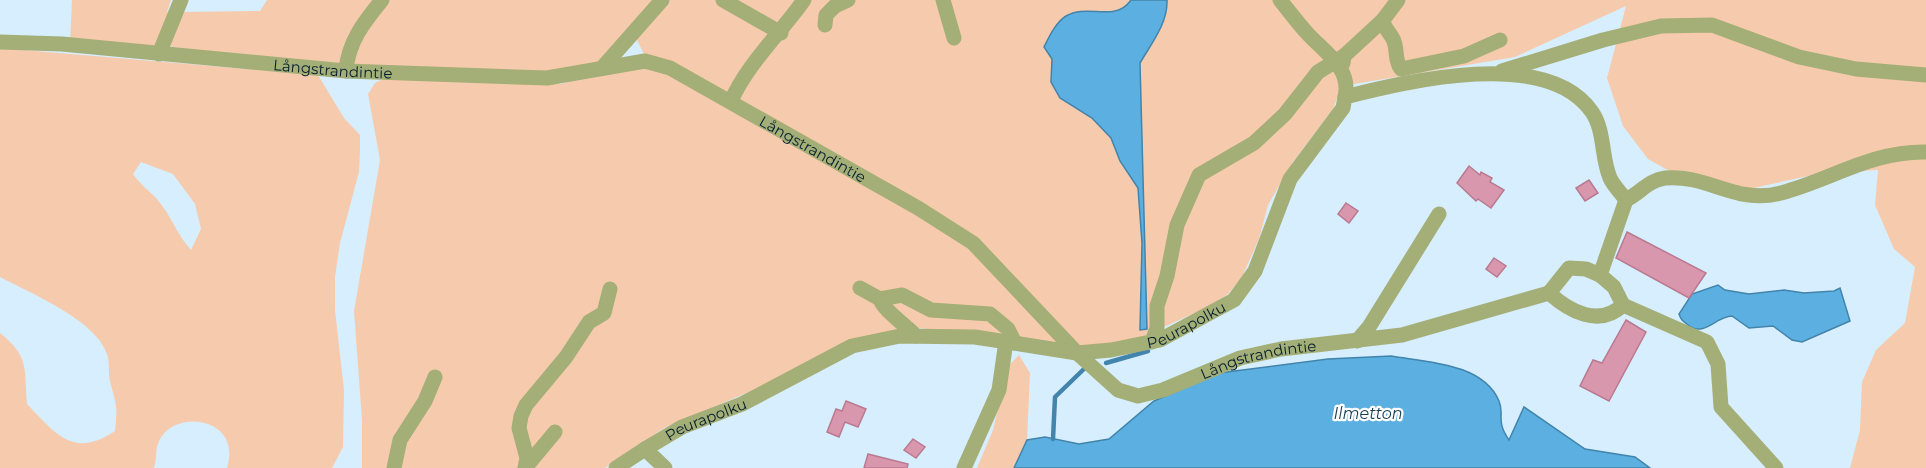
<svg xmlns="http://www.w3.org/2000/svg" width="1926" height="468" font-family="Montserrat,sans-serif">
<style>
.green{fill:#f6cbad;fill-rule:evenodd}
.water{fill:#5cb0e1;stroke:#4284ab;stroke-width:1.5}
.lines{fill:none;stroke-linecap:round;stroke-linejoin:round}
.stream{stroke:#4284ab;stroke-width:4.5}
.building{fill:#d997ae;stroke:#b97a90;stroke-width:1.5}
.minor{stroke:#a4ae77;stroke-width:15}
.labels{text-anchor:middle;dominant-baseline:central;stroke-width:4.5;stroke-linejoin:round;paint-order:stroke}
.street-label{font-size:15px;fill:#041e2c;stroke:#fff}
.water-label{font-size:16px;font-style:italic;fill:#183d52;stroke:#fff}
</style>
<rect width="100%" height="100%" fill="#d6eefe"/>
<g class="green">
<path d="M72,0H171L167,12H172L155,45L140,49L70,43Z"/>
<path d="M267,0H658L598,64L550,72L348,68L171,47L170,39L179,12L260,11Z"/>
<path d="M669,0H715L772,31L735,0H1926V468H1850L1860,430L1862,382L1876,350L1905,323L1915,267L1894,249L1875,205L1878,170L1822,173L1735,192L1696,186L1648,159L1623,126L1607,78L1626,6L1515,57L1354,84L1340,91L1333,109L1293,162L1268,205L1259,239L1242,277L1228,294L1208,307L1133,341L1084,348L919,328L887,333L664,428L605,468H362V420L354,311L380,160L368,94L375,83L387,77L561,84L571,81L644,54L636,38L662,3Z"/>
<path d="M0,48L318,75L344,118L360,135V151L359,172L340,243L335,277V310L344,390L343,447L332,468H227C243,417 174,408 159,441C155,449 157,460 154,468H0V333C30,357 24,369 27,404C56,434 73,459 115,431C118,405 116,405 110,381C108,373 110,362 107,354C96,320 30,293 0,277ZM141,162L173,174L195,204L201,229L191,250C177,235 170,213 156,198C147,189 140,184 133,174Z"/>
<path d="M1019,355L1030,373L1027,440L1014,468H977L993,430L1008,366Z"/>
</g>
<g class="water">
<path d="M1131,0H1167C1168,23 1151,44 1140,63L1147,329L1140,330L1142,243L1138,188L1120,161L1111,138L1092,118L1060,98L1051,82L1052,59L1044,47C1049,37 1056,22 1066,16C1088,3 1115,23 1131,0Z"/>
<path d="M1718,285L1725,290L1749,294L1784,290L1804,293L1834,291L1840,288L1850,321L1802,342L1792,340L1773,326L1749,328L1732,316C1716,316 1704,338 1688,325C1683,321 1681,320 1679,314L1692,294Z"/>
<path d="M1391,356C1426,362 1483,363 1499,401C1505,415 1495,420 1509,440L1524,407L1585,449L1635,457L1650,468H1014L1027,440L1045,437L1079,444L1109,439L1154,401L1219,373L1328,359Z"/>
</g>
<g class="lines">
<g class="stream">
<path d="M1106,363L1148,351"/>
<path d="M1053,439L1055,397L1085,368"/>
</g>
</g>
<g class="building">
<path d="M1469,166L1480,175L1481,172L1492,178L1490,182L1504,190L1491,208L1478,199L1476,201L1457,183Z"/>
<path d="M1589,180L1598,193L1585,201L1576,188Z"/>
<path d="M1346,203L1358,211L1349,223L1338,214Z"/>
<path d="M1627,232L1706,273L1689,298L1616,258Z"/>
<path d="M1494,258L1506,266L1497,277L1486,269Z"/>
<path d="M1626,320L1646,332L1609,401L1580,386L1593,360L1602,363Z"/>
<path d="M846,401L866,409L858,427L845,422L839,437L827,432L836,409L842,411Z"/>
<path d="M913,439L925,447L916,458L904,450Z"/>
<path d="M868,454L908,464L907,468H864Z"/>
</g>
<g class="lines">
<g class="minor">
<path d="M723,0L781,33"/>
<path d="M943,0L954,38"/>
<path d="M1280,0C1289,11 1297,22 1307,33C1324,52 1352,68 1345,97"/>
<path d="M1398,0L1383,20C1384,29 1389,31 1393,39C1398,48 1394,60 1401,69L1464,56L1500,40"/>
<path d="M825,25L826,15L835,6L848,0"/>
<path id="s1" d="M0,42L62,44L346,71L547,78L645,61L670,68L918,208L973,243L1077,353L1118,390L1138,396L1163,390L1240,358L1281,349L1402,335L1549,293"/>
<path d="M159,54L181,0"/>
<path d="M1343,63L1344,56L1383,20"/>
<path d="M602,68L662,0"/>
<path d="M346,71C348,42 364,22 382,0"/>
<path d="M1502,71L1603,40L1661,26L1712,25L1799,57L1856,69L1926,75"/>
<path d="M731,101C748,63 780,34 804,0"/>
<path d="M1600,275L1626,200C1640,193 1649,180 1665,178C1708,174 1736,205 1781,193C1831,180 1871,151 1926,152"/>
<path d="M860,288L880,299L902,295L931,310L990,314L1008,329L1015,343"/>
<path d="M880,299C882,309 908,327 916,336"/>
<path d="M1623,305C1599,328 1569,311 1549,293L1569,268L1586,269L1600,275L1614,287L1623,305L1707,342L1718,364L1721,407L1776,468"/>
<path d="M1357,341L1369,327L1439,214"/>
<path d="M1152,342L1157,328V306L1167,276L1177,225L1199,175L1254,143L1285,114L1318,72L1344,56"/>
<path id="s2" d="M645,449L682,427L742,404L852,346L900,336L975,337L1077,353L1111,350L1160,340L1234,300L1255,271L1290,179L1343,108L1345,97C1409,81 1547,47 1592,112C1605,131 1601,157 1610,178C1613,185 1621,193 1626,200"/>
<path d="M394,468L400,440L425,401L435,377"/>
<path d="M525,468L527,458L519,428L521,416L526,405L566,357L589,322L604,313L610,289"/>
<path d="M525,468L555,432"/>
<path d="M616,468L645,449L665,468"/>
<path d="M964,468L999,390L1006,341"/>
</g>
</g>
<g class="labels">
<g class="street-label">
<text stroke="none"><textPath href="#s1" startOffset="334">Långstrandintie</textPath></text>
<text stroke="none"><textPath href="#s1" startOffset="838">Långstrandintie</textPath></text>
<text stroke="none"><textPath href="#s2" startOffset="573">Peurapolku</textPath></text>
<text stroke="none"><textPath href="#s1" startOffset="1378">Långstrandintie</textPath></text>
<text stroke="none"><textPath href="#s2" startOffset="68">Peurapolku</textPath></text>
</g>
<g class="water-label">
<text x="1368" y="413">Ilmetton</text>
</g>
</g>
</svg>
